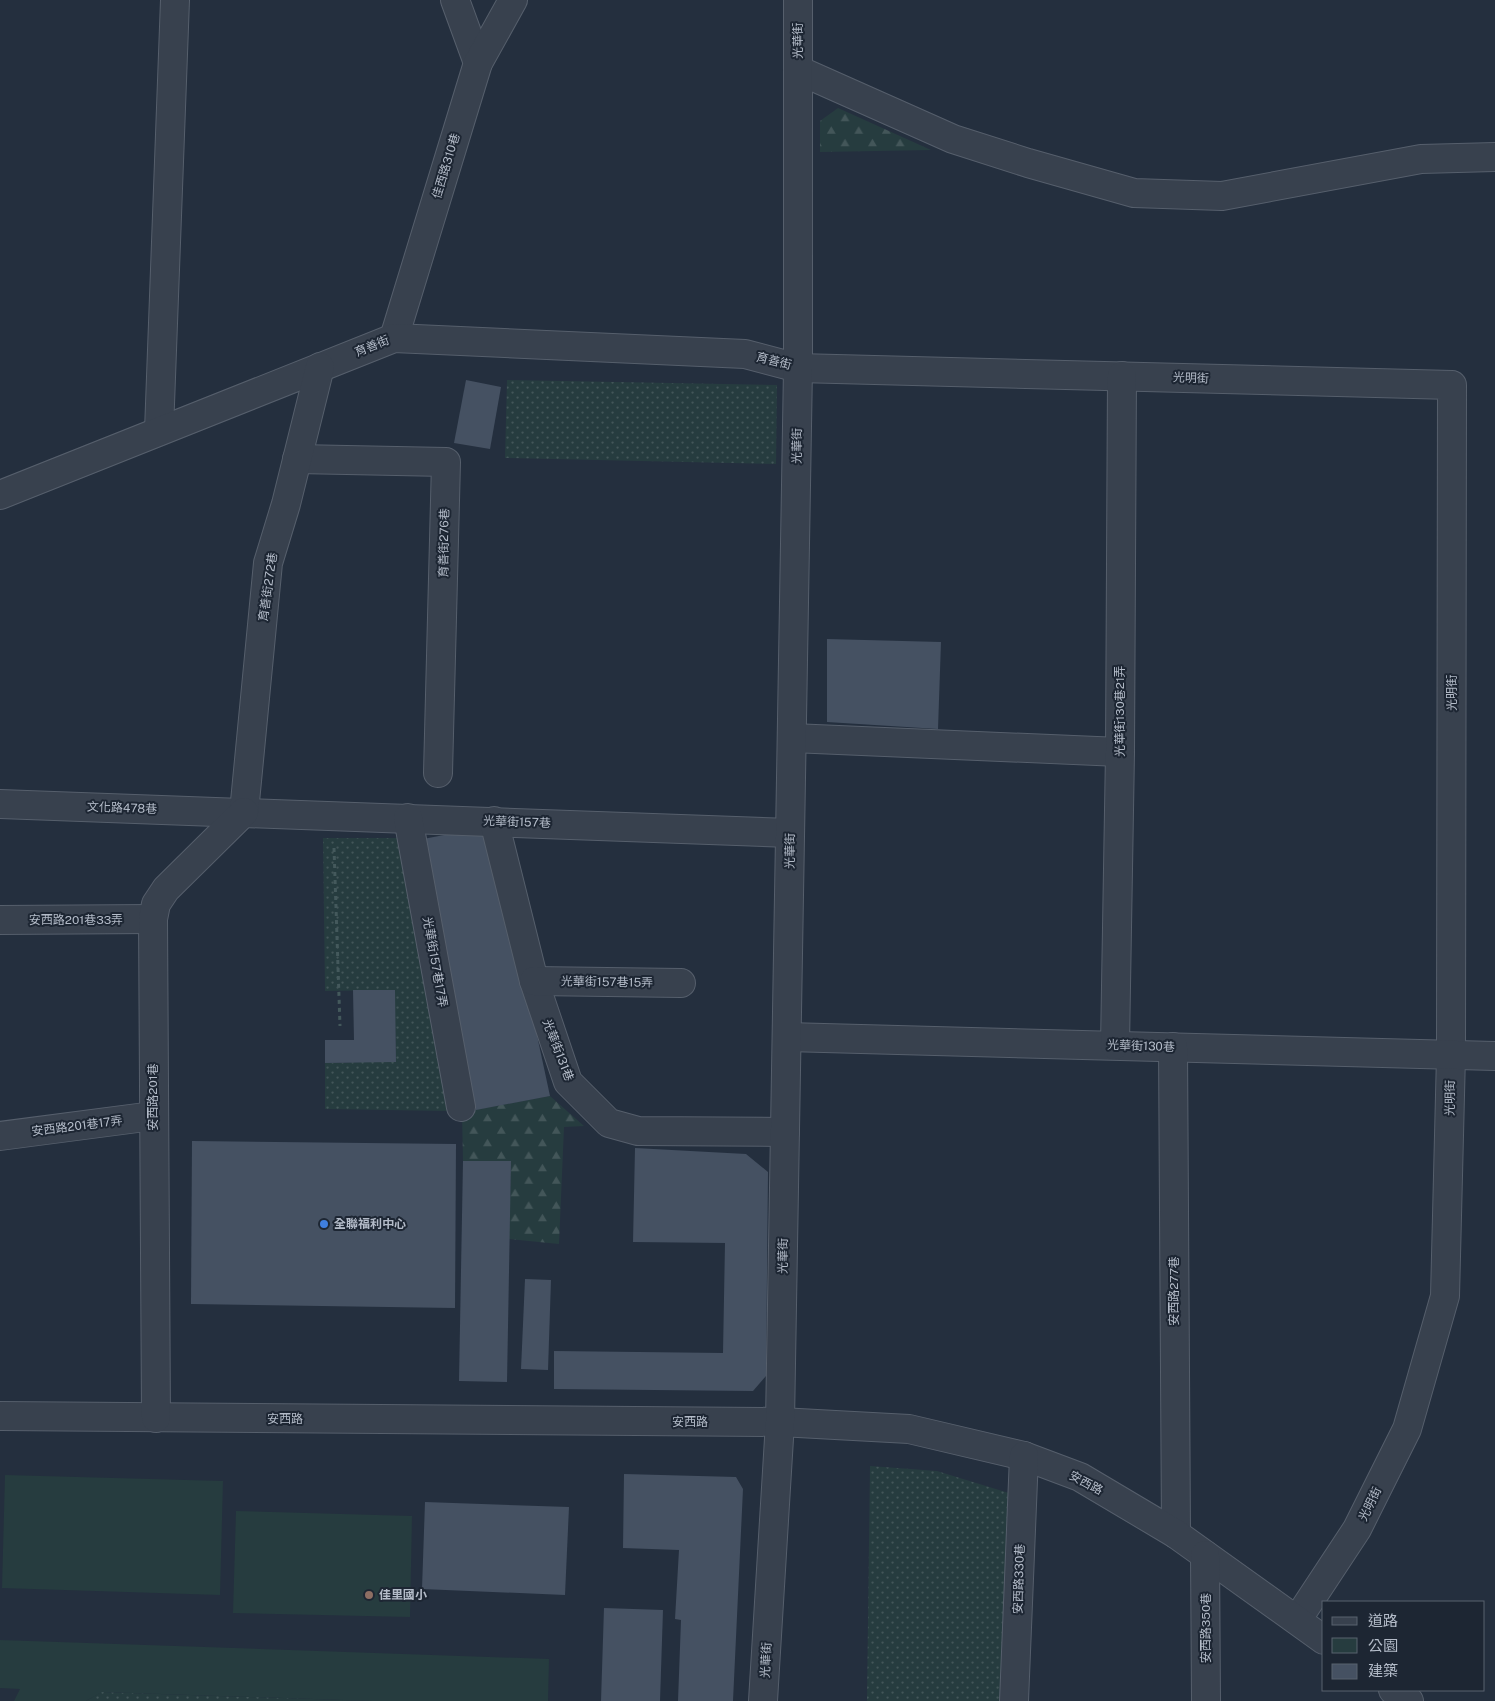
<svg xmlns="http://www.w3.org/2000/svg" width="1495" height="1701" font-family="'Public Sans','Noto Sans TC',sans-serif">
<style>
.grass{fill:url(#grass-dots)}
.forest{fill:url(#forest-firs)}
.park{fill:#263c3f}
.building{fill:#455162}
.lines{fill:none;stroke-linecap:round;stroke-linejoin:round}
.minor-casing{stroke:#565f6c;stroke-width:30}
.path{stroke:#44595c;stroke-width:3;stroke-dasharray:4 4;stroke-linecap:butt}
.minor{stroke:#38414e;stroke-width:28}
.shop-dot{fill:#3f7fe0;stroke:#1d2633;stroke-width:2}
.education-dot{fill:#8d6e63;stroke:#1d2633;stroke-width:2}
.labels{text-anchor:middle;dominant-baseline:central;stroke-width:4;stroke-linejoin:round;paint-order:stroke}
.street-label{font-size:12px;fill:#b4bcc9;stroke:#1d2633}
.poi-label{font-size:12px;font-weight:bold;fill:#b4bcc9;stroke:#1d2633;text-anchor:start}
</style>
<defs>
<pattern id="grass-dots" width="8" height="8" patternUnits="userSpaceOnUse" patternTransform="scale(1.25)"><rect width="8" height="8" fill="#263c3f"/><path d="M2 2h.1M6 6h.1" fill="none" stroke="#435659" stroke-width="1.8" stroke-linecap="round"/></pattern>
<pattern id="forest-firs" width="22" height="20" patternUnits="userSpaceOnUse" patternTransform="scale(1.25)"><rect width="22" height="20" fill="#263c3f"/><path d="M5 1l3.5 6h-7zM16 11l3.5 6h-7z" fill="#435659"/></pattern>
</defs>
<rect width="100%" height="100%" fill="#242f3e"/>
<g class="grass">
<path d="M507,380L777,385L776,464L505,458Z"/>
<path d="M323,838H402L449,1111L325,1109V1063L396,1061L394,990L325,991Z"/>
<path d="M870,1466L937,1471L1012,1494L1004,1701H867Z"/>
<path d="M101,1692L372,1701H86Z"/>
</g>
<g class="forest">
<path d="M838,108L931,150L820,152V121Z"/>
<path d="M550,1096L584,1126L564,1127L559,1244L509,1239L511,1162L463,1161L462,1112Z"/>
</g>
<g class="park">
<path d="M5,1475L223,1481L220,1595L2,1588Z"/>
<path d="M236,1511L412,1516L410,1617L233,1613Z"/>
<path d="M0,1640L549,1659L548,1701H372L102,1692L86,1701H14L20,1689L0,1688Z"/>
</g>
<g class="building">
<path d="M466,380L501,387L490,449L454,443Z"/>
<path d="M827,639L941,642L938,729L827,722Z"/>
<path d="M492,826L550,1096L476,1110L423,839Z"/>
<path d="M353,990H395L396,1062L325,1063V1040H354Z"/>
<path d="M192,1141L456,1144L455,1308L191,1304Z"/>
<path d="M635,1148L746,1154L768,1172L766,1376L753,1391L554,1389V1351L723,1353L725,1243L633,1242Z"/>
<path d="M463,1161H511L507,1382L459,1381Z"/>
<path d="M525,1279L551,1280L548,1370L521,1369Z"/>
<path d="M624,1474L736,1477L743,1489L733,1701H678L681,1620L675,1619L679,1550L623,1548Z"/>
<path d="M425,1502L569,1507L565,1595L422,1589Z"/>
<path d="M604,1608L663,1610L660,1701H601Z"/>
</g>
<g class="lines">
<defs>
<g id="minor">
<path d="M455,0L478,63"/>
<path d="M798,70L953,139L1028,163L1134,193L1222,196L1421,159L1495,157"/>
<path d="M394,338L478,63L513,0"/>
<path d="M159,431L175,0"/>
<path d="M297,459L446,462L438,773"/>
<path d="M0,495L394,338L745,354L798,368L1452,385L1451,1055L1445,1296L1407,1429L1357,1529L1297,1620"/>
<path d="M792,738L1120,752"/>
<path d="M0,804L790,833"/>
<path d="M244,812L268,563L286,504L320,367"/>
<path d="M408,818L461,1107"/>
<path d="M494,821L534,981L568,1082L609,1123L638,1131L785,1132"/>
<path d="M0,920L153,919"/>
<path d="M534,981L681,983"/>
<path d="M787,1037L1495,1056"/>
<path d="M1115,1045L1120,752L1122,376"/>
<path d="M1173,1047L1176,1534"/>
<path d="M0,1136L153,1116"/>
<path d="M0,1416L780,1422L909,1429L1024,1456L1080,1477L1176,1534L1324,1640"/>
<path d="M156,1418L153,919L156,904L166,889L244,812"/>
<path d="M1205,1555L1206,1701"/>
<path d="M1393,1690L1409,1701"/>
<path d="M763,1701L780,1422L798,368V0"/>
<path d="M1014,1701L1024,1456"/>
</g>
</defs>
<use href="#minor" class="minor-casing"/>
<path class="path" d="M334,848L340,1026"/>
<use href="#minor" class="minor"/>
</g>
<circle class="shop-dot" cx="324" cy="1224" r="5"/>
<circle class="education-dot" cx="369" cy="1595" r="5"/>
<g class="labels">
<g class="street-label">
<text transform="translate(798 41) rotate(-90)">光華街</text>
<text transform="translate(446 166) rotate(-73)">佳西路310巷</text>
<text transform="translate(372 346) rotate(-22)">育善街</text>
<text transform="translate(774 361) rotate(14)">育善街</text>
<text transform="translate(1191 378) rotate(2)">光明街</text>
<text transform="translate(797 446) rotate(-89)">光華街</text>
<text transform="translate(444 543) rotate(-89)">育善街276巷</text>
<text transform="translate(268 587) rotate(-82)">育善街272巷</text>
<text transform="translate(1452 693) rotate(-90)">光明街</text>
<text transform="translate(1120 711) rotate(-90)">光華街130巷21弄</text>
<text transform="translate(122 808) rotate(2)">文化路478巷</text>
<text transform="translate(517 822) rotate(2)">光華街157巷</text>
<text transform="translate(790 851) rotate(-89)">光華街</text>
<text x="76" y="920">安西路201巷33弄</text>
<text transform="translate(435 962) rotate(80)">光華街157巷17弄</text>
<text transform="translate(607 982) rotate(1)">光華街157巷15弄</text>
<text transform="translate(1141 1046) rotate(2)">光華街130巷</text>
<text transform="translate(558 1050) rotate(69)">光華街131巷</text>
<text transform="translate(153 1097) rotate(-90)">安西路201巷</text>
<text transform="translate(1450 1098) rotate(-89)">光明街</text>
<text transform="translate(77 1126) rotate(-7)">安西路201巷17弄</text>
<text transform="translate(783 1256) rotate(-89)">光華街</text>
<text transform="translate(1174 1291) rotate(-90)">安西路277巷</text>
<text x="285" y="1419">安西路</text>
<text x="690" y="1422">安西路</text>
<text transform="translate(1086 1483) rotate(28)">安西路</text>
<text transform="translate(1370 1504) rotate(-64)">光明街</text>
<text transform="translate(1019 1579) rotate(-88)">安西路330巷</text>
<text transform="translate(1206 1628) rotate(-90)">安西路350巷</text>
<text transform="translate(766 1660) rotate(-87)">光華街</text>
</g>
<g class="poi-label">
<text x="334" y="1224">全聯福利中心</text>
<text x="379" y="1595">佳里國小</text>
</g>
</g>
<rect x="1322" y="1601" width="162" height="90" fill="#1d2633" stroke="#59626f"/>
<rect x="1332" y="1617" width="25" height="8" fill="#38414e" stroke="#59626f"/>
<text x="1368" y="1626" font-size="15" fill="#b4bcc9">道路</text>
<rect x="1332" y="1638" width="25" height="15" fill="#263c3f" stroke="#59626f"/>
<text x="1368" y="1651" font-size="15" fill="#b4bcc9">公園</text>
<rect x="1332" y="1664" width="25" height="15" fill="#455162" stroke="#59626f"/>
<text x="1368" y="1676" font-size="15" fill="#b4bcc9">建築</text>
</svg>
